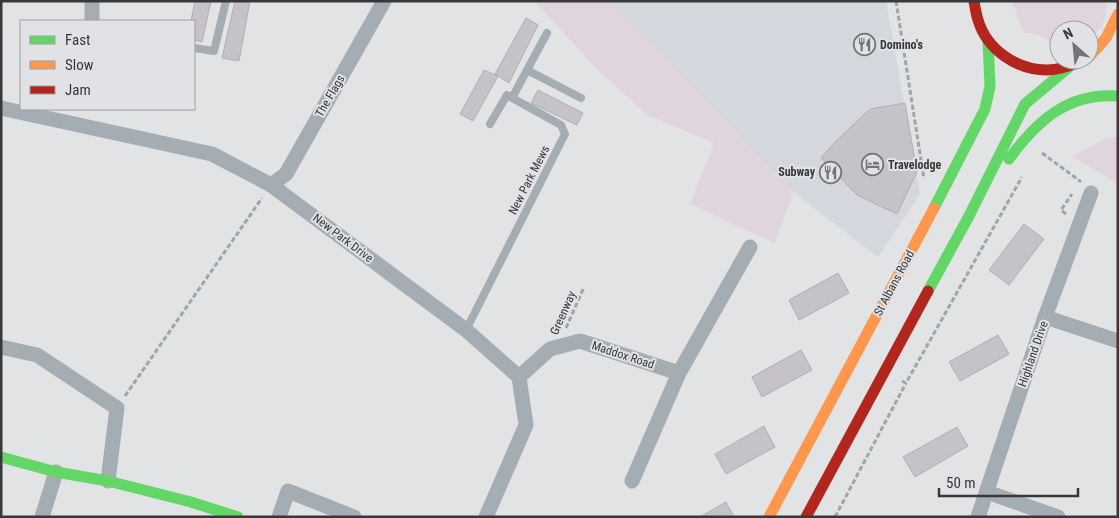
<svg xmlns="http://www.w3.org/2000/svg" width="1119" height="518" font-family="'Roboto Condensed',sans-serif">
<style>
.built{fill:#d5d7de}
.green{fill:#e0d5dc}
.building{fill:#c5c3c8;stroke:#afb0b1}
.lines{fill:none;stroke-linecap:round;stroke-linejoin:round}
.path{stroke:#9fa5a9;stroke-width:3;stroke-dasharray:5 2.5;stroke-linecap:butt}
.lane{stroke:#a5adb4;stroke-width:8}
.street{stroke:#a5adb4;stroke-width:15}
.fast{stroke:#63d668;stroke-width:11}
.slow{stroke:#ff974d;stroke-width:11}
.jam{stroke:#b3261e;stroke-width:11}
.labels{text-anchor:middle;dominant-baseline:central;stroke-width:4;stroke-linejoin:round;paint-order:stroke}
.poi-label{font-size:12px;font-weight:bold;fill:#373839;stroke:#e1e2e5;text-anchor:start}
.street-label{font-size:12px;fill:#373839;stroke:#e1e2e5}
</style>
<rect width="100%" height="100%" fill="#e2e3e4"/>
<path class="built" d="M609,1H886L920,194L878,257L793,192Z"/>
<g class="green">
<path d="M534,1H609L793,192L775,243L690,204L714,143L647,115L595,67Z"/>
<path d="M1108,1C1105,22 1104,26 1089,40V30H1059V50C1049,39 1040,33 1024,33L1012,2Z"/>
<path d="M1118,137V184L1072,156L1107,138Z"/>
</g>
<g class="building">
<path d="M195,1H211L202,42L194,40V21H191Z"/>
<path d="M235,1H250L239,61L222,58Z"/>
<path d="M526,18L538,25L509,83L495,74Z"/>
<path d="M484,70L498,76L473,121L460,114Z"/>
<path d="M538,90L583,113L577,125L531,103Z"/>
<path d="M905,103L917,172L897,214L857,195L821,158L834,143L870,109Z"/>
<path d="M1024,224L1044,239L1009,285L989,270Z"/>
<path d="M838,273L849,293L799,320L789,300Z"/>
<path d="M998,335L1009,354L960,381L949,362Z"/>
<path d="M801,350L812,370L762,397L752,377Z"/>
<path d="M764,426L775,447L726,474L715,454Z"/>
<path d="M957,427L968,446L915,477L903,457Z"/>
<path d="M726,502L734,517H700Z"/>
</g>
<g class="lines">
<g class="path">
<path d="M896,1L924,179"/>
<path d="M1042,153L1080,181L1079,182"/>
<path d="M1066,214L1061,210L1072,194"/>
<path d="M566,328L584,287"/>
<path d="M902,381L906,383L1022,177"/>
<path d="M125,396L262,198"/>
<path d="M835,517L906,383"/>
</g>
<g class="lane">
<path d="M194,48L214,51L226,1"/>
<path d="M527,70L581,98"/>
<path d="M512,98L547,33"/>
<path d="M466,330L565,134L561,125L507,95L490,124"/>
</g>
<g class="street">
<path d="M92,1V21"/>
<path d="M1,108L212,154L271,185L466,330L519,377L526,425L486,517"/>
<path d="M271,185L286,174L384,1"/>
<path d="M1045,317L1118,341"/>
<path d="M1,347L37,355L117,408L108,481"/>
<path d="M519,377L550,349L580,341L679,373"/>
<path d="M632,481L679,373L750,247"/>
<path d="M987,492L1058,517"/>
<path d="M42,517L56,472"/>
<path d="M279,517L288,491L354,517"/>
<path d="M978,517L1045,317L1091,193"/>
</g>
<g class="fast">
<path d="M1009,159C1037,121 1068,92 1118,96"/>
<path d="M934,208L985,109L990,86L988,41"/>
<path d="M928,291L969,216L1025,104L1068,68"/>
<path d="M1,457L56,472L108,481L191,502L238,517"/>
</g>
<g class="slow">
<path d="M1089,57L1106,38L1118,14"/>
<path d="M769,517L934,208"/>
</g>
<g class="jam">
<path d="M974,1C975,7 976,14 978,20C987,50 1017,70 1047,70C1060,70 1073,65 1085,60"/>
<path d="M806,517L928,291"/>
</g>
</g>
<defs>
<symbol id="restaurant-ring" viewBox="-11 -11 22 22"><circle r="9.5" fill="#e1e2e5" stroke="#737475" stroke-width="1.5"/><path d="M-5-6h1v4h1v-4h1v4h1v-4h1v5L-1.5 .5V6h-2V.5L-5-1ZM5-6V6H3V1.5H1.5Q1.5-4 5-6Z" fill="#737475"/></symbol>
<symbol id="hotel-ring" viewBox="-11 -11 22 22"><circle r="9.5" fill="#e1e2e5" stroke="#737475" stroke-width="1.5"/><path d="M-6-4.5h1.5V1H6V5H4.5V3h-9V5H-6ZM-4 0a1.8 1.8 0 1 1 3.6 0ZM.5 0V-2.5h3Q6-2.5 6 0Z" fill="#737475"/></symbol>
</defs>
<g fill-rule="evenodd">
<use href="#restaurant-ring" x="852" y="32" width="25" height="25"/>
<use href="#hotel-ring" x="860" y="152" width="25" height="25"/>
<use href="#restaurant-ring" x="818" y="160" width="25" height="25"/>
</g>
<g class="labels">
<g class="poi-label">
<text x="880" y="45">Domino's</text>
<text x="888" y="165">Travelodge</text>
<text x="815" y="172" text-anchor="end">Subway</text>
</g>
<g class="street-label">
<text transform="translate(330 96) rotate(-60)">The Flags</text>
<text transform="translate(529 180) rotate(-63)">New Park Mews</text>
<text transform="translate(343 238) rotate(37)">New Park Drive</text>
<text transform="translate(894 283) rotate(-62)">St Albans Road</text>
<text transform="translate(563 313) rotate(-66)">Greenway</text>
<text transform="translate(1033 354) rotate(-71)">Highland Drive</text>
<text transform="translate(623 355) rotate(18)">Maddox Road</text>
</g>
</g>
<rect width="1119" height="518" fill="none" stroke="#373839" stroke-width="5"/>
<rect x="20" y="20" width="175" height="90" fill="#e1e2e5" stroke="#9d9ea0"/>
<rect x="30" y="36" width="25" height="8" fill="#63d668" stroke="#9d9ea0"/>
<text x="65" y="45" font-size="15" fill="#373839">Fast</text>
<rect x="30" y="61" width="25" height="8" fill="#ff974d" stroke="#9d9ea0"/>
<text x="65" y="70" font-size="15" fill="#373839">Slow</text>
<rect x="30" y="86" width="25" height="8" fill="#b3261e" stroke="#9d9ea0"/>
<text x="65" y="95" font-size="15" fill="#373839">Jam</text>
<g transform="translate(1074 45) rotate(333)"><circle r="24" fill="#e1e2e5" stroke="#9d9ea0"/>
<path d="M0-4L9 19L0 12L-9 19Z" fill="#737475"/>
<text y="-8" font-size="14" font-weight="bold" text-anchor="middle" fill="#373839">N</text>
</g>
<path d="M939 488v8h139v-8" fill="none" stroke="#373839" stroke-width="2.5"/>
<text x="946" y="488" font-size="15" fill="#373839" stroke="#e1e2e5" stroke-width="4" paint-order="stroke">50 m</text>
</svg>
